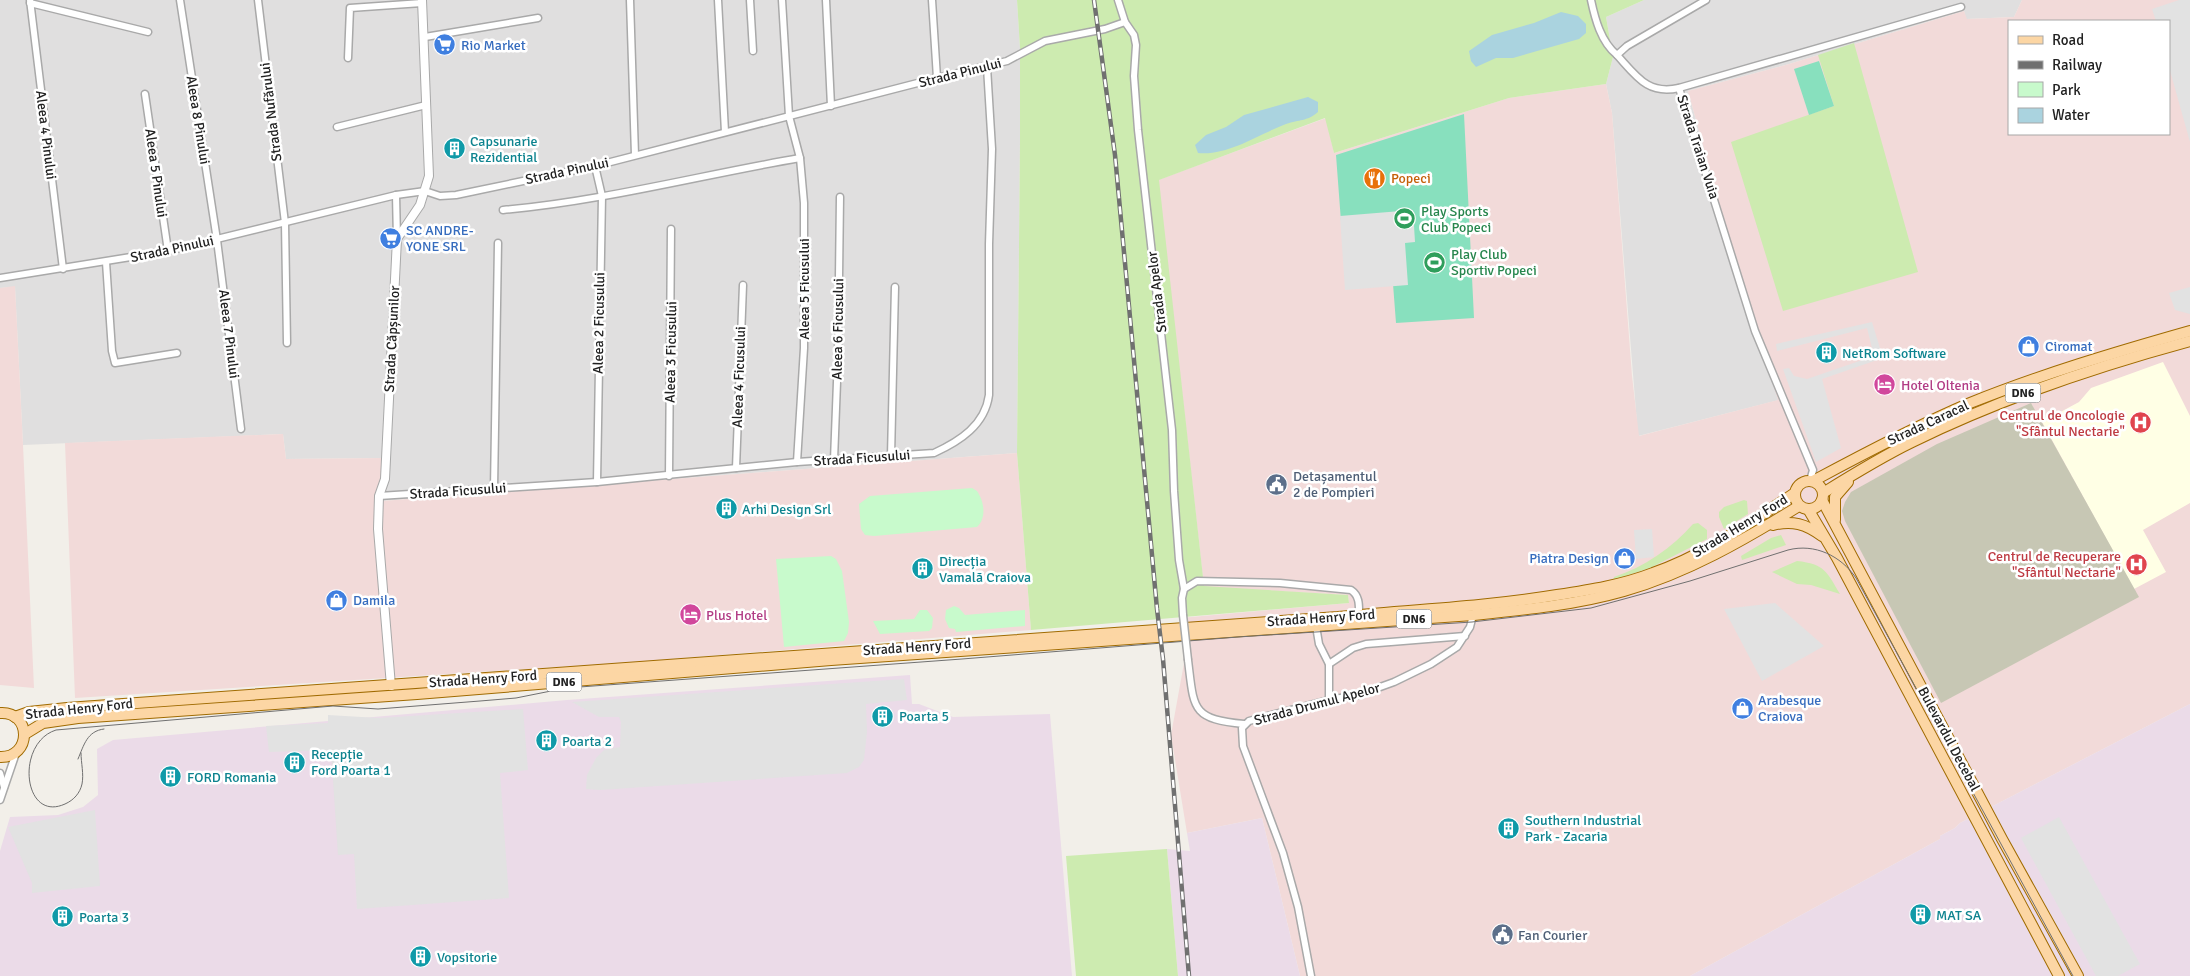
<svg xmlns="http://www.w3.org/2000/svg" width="2190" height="976" font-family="Signika,sans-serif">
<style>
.residential{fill:#e0dfdf}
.commercial{fill:#f2dad9;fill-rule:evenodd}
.industrial{fill:#ebdbe8}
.education{fill:#ffffe5}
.construction{fill:#c7c7b4}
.grass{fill:#cdebb0}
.park{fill:#c8facc}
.pitch{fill:#88e0be}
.parking{fill:#e2e2e2}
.water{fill:#aad3df}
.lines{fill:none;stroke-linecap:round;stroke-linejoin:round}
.minor-casing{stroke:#a9a9a9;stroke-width:9}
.tertiary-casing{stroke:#a9a9a9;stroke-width:10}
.primary-casing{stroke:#a06b00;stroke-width:12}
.minor{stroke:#fff;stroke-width:6}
.tertiary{stroke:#fff;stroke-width:8}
.primary{stroke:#fcd6a4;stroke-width:10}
.tram{stroke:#707070;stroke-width:1}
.rail-casing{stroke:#707070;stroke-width:4.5}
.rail{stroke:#fff;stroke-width:2.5;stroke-dasharray:8;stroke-linecap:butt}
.minor-bridge-casing{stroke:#a9a9a9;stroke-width:9;stroke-linecap:butt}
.minor-bridge{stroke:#fff;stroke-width:6}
.labels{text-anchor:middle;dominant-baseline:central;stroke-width:5;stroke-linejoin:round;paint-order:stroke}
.shield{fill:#fff;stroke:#646464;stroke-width:1}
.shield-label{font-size:12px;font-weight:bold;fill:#222}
.shop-label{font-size:14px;fill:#366cbe;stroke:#fff;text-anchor:start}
.street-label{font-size:14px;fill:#222;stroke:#fff}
.culture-label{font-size:14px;fill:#0d838f;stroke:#fff;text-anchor:start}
.food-label{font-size:14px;fill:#c56008;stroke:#fff;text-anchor:start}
.leisure-label{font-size:14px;fill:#27864d;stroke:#fff;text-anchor:start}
.hotel-label{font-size:14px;fill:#b23c85;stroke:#fff;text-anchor:start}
.health-label{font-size:14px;fill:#be3a42;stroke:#fff;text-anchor:end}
.service-label{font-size:14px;fill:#4e5e75;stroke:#fff;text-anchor:start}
</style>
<rect width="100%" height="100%" fill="#f2efe9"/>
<g class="residential">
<path d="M0,0H1017L1020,48V142L1017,453L381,501V458L286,459L283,434L23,445L15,287L0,288Z"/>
<path d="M1644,0H2022L2014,17L1966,19L1964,11L1789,64L1688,91L1755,331L1779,400L1638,436L1612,113L1606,84L1613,57L1606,17Z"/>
</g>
<g class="commercial">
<path d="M2022,0H2190V704L1960,823L1955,828L1940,836V839L1690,976H1300L1262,818L1187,833L1171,735L1184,663L1180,618L1349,603L1348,595L1204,587L1158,180L1326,118L1334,153L1509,98L1606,84L1612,113L1632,376L1639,436L1778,400L1747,304L1688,91L1789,64L1964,11L1967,19L2014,17ZM2009,21H2169V134H2009Z"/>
<path d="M15,286L23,445L34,688L0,685V288Z"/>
<path d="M283,434L286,459L382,458V501L1017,453L1031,630L621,663L75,698L65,443Z"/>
</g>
<g class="industrial">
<path d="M910,675L912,704H919L953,717L1050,714L1072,976H0V851L10,817L58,815L83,807L98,795L97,749L113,740L567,700Z"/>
<path d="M2190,704V976H1690L1940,839V836L1955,828L1960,823Z"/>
<path d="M1262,818L1300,976H1178L1167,849L1190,851L1187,833Z"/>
</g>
<path class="education" d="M2163,362L2190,416V503L2143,530L2166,572L2134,589L2042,422L2079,402L2091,388Z"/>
<path class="construction" d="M2031,403L2139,597L1941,703L1845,521L1842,511L1845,502L1851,492L1937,444Z"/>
<g class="grass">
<path d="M1017,0H1644L1606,17L1613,57L1606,84L1509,98L1334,153L1325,118L1159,180L1204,586L1348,595L1349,603L1031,630L1017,453L1020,142V48Z"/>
<path d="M1854,43L1918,272L1783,311L1731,142L1834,106L1818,55Z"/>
<path d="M1744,500L1747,501L1748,514L1724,529L1719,517V512L1724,507Z"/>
<path d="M1698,523L1707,530V539L1650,568L1613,580L1614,577C1644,567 1672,548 1693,524Z"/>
<path d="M1781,535L1786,545L1742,560L1741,556L1771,538Z"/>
<path d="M1797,561C1825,564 1827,572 1840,594L1811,585L1797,584L1772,572Z"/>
<path d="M1167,849L1178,976H1076L1066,856Z"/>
</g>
<g class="park">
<path d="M972,488L977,491C984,501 987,518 977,527L874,536L865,535L861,529L859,504L870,496Z"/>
<path d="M831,556L836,559L842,571L849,622L848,633L844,641L784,647L776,559Z"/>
<path d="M954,606L959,608L965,615L1025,610V626L956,632L955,629L949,628L945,619L946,610Z"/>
<path d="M920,610H927L933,618L932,628L929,631L880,634L873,621L914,619Z"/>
</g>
<g class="pitch">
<path d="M1819,61L1834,106L1809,115L1794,69Z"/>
<path d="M1464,114L1474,318L1396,323L1393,284L1346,288L1336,155Z"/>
</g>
<g class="parking">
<path d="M2179,0H2190V142L2169,67V21H2156L2152,9Z"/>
<path d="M1413,210L1415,242L1405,243L1408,285L1345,290L1340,216Z"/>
<path d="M2190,287V314L2175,310L2169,293Z"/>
<path d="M1872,322L1883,358L1822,379L1841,448L1816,462L1783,369L1789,368L1794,376L1807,379L1874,356L1867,328L1777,351L1776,344Z"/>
<path d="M1652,529L1654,557L1636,559L1634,530Z"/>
<path d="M1775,603L1824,646L1762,681L1724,609Z"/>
<path d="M904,679L907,700L866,704L867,732L864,760L859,767L847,773L600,790L586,789L587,775L596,758L604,750L620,747L621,722L619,717H599L572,702Z"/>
<path d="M523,709L528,770L500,773L509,898L357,909L354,854L338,855L331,750L269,752L266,726L328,723V715L379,718Z"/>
<path d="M95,810L100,886L32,893V883L8,827Z"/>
<path d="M2059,817L2140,964L2118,976H2096L2021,838Z"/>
</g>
<g class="water">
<path d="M1561,12L1578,16L1586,24V33L1579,39L1513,58H1496L1476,67L1471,61L1469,51L1492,35L1534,23Z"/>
<path d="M1308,97L1318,102V112C1306,122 1300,119 1286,124C1259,134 1228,156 1198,153L1195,145L1206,135L1226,127L1244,115Z"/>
</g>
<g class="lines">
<defs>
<g id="minor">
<path d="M30,0L63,269"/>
<path d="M180,0L217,240L241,429"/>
<path d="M258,0L285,223L287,343"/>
<path d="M630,0L635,155"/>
<path d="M718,0L725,132"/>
<path d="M750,0L753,51"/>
<path d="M782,0L789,116L800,158L804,203V348L797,462"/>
<path d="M826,0L831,106"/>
<path d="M932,0L937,78"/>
<path d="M1118,0L1125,22L1134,35L1136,45L1134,76L1138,130L1172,430L1174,491L1179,560L1184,589L1182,598L1183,615"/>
<path d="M1591,0C1595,19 1601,42 1617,55"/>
<path d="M30,3L148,32"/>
<path d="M425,37L538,18"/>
<path d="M348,58L350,8L422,3"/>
<path d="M1679,88C1648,95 1637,77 1617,55L1627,46L1706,0"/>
<path d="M145,94L168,251"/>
<path d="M337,127L426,105"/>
<path d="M595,166L602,196L597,482"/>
<path d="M396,195L397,239"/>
<path d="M503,210C603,201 701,175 800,158"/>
<path d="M106,262L112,351L115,363L177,353"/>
<path d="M0,278L168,251L396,195L425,191L440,196L456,195L595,166L937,78L1007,61L1045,41L1105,29L1125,22"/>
<path d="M891,456L895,287"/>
<path d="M834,460L838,356L840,197"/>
<path d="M736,468L743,285"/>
<path d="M669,476L671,229"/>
<path d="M1810,481L1813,470L1755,331L1679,88L1961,7"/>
<path d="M494,489L498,243"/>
<path d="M379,496L597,482L797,462L934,453C960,441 985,425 989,395V244L992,149L987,67"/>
<path d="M1184,589L1197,581L1280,583L1351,590C1360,596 1359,606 1359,615"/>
<path d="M1316,626L1319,644L1329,664V700"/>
<path d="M1188,660C1194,709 1191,719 1244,724"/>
<path d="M1329,664L1353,648L1366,644L1465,636"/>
<path d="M0,773L4,787"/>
<path d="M0,800L16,753"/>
<path d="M1311,976L1298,907L1283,853L1243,746L1242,728L1249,721L1329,700L1358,695L1394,682L1431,664L1457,647L1470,627L1473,615"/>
</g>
<path id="tertiary" d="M391,686L378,529L379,496L385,479L397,239L420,205L429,176L422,0"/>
<g id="primary">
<circle cx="1809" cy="495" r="14"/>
<path d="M1813,481C1865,453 1916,426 1970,403C2042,374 2116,352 2190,331"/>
<path d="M1823,493C1852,475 1881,457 1912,442C2002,398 2094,367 2190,341"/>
<path d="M1822,500L2002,839L2078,976"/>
<path d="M1808,509L1837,558L2059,976"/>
<path d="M1835,520V497L1848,482"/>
<path d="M1773,525C1792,520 1806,524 1822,536"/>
<path d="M0,713C32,711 32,758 0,757"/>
<path d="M15,717L29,712L67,708L1338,617C1411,610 1484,607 1557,595C1590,590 1622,585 1653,573C1705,555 1749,523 1795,493"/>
<path d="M25,734L43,723L78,718L417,694L831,660L1473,615C1523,610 1575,605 1624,591C1687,573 1744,540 1799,506"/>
</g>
</defs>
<use href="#minor" class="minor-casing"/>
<use href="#tertiary" class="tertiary-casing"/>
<use href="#primary" class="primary-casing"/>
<use href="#minor" class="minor"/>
<use href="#tertiary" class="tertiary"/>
<use href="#primary" class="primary"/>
<g class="tram">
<path d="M81,753C81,763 84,774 82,784C80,793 74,800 65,804C23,823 15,743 56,730L333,706L378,709L480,701L516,698L566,688L962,659L1238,637L1472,622L1591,608L1690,581L1788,550C1815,543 1841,556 1856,578L2073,976"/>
<path d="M78,759C84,745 87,731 104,729"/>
</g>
<defs>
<path id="rail" d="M1094,0L1115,155L1157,609L1163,659L1189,976"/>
</defs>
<use href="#rail" class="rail-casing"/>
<use href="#rail" class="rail"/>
<defs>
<path id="minor-bridge" d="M1183,615L1188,660"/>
</defs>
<use href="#minor-bridge" class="minor-bridge-casing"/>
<use href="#minor-bridge" class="minor-bridge"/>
</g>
<defs>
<symbol id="supermarket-disc" viewBox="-11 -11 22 22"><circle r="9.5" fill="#3f7fe0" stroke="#fff"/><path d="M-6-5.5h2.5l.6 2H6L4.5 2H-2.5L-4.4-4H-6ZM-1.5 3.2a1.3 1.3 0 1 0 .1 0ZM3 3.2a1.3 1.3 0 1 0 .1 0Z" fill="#fff"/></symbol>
<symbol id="building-disc" viewBox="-11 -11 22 22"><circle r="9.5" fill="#0f9aa8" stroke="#fff"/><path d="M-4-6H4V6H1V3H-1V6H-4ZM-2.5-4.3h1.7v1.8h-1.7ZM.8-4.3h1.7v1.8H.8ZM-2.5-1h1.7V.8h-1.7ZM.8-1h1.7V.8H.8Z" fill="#fff"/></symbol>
<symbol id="restaurant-disc" viewBox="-11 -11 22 22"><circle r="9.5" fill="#e8710a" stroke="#fff"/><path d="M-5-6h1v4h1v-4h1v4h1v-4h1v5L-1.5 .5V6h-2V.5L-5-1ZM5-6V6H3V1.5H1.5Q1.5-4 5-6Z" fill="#fff"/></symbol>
<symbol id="stadium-disc" viewBox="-11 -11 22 22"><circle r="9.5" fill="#2e9e5b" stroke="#fff"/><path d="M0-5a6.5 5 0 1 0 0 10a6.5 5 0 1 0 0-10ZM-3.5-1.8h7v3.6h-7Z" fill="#fff"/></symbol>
<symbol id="shop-disc" viewBox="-11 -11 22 22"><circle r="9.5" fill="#3f7fe0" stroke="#fff"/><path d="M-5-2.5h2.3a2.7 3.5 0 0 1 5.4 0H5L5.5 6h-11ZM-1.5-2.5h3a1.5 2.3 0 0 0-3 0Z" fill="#fff"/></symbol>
<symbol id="hotel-disc" viewBox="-11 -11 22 22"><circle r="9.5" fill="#d1479c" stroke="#fff"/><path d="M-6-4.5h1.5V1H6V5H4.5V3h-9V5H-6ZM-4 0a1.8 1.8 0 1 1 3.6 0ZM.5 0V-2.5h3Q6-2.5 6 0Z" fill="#fff"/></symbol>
<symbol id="hospital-disc" viewBox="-11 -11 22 22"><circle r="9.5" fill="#e0444e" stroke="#fff"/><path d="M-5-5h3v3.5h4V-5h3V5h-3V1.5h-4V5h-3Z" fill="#fff"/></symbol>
<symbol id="civic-disc" viewBox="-11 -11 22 22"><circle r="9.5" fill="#5c6f8a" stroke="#fff"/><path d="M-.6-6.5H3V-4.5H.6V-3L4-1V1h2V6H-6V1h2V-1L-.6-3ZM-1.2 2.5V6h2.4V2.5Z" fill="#fff"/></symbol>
</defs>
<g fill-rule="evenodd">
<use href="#supermarket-disc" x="432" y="32" width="25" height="25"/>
<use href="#building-disc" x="442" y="136" width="25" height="25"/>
<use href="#restaurant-disc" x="1362" y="166" width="25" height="25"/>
<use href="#stadium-disc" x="1392" y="206" width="25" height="25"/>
<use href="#supermarket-disc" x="378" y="226" width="25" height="25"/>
<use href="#stadium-disc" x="1422" y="250" width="25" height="25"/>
<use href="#shop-disc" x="2016" y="334" width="25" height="25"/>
<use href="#building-disc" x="1814" y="340" width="25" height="25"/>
<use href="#hotel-disc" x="1872" y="372" width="25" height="25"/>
<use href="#hospital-disc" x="2128" y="410" width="25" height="25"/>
<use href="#civic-disc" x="1264" y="472" width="25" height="25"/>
<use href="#building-disc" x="714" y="496" width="25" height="25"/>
<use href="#shop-disc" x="1612" y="546" width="25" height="25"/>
<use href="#hospital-disc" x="2124" y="552" width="25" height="25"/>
<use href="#building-disc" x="910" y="556" width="25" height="25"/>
<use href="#shop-disc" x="324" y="588" width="25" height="25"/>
<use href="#hotel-disc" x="678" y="602" width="25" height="25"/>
<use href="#shop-disc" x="1730" y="696" width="25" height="25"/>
<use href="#building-disc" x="870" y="704" width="25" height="25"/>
<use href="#building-disc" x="534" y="728" width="25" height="25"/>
<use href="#building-disc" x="282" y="750" width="25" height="25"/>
<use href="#building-disc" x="158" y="764" width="25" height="25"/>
<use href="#building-disc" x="1496" y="816" width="25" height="25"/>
<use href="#building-disc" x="1908" y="902" width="25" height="25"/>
<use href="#building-disc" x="50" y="904" width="25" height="25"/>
<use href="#civic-disc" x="1490" y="922" width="25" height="25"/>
<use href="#building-disc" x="408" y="944" width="25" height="25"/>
</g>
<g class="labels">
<g class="shield">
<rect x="2005.5" y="383.5" width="35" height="19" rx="4"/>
<rect x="1396.5" y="609.5" width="35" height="19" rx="4"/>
<rect x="546.5" y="672.5" width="35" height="19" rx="4"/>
</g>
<g class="shield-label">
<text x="2023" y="393">DN6</text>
<text x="1414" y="619">DN6</text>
<text x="564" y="682">DN6</text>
</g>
<g class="shop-label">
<text x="461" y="45">Rio Market</text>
<text x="406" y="230">SC ANDRE-<tspan x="406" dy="16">YONE SRL</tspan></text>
<text x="2045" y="346">Ciromat</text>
<text x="1609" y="558" text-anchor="end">Piatra Design</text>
<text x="353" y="600">Damila</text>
<text x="1758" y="700">Arabesque<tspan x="1758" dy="16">Craiova</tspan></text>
</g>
<g class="street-label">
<text transform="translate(960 73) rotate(-14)">Strada Pinului</text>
<text transform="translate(271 112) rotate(-97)">Strada Nufărului</text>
<text transform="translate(198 120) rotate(81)">Aleea 8 Pinului</text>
<text transform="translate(46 135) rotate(83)">Aleea 4 Pinului</text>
<text transform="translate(1698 147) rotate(72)">Strada Traian Vuia</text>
<text transform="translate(567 171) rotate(-12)">Strada Pinului</text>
<text transform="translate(156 173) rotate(82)">Aleea 5 Pinului</text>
<text transform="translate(172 249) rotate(-12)">Strada Pinului</text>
<text transform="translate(804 289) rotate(-90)">Aleea 5 Ficusului</text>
<text transform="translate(1157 292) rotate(-97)">Strada Apelor</text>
<text transform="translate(599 323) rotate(-89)">Aleea 2 Ficusului</text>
<text transform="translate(838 329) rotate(-89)">Aleea 6 Ficusului</text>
<text transform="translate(229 334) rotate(83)">Aleea 7 Pinului</text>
<text transform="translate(392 339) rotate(-87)">Strada Căpșunilor</text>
<text transform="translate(671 352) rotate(-89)">Aleea 3 Ficusului</text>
<text transform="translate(739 377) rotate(-88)">Aleea 4 Ficusului</text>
<text transform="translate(1928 423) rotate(-25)">Strada Caracal</text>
<text transform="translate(862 458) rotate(-4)">Strada Ficusului</text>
<text transform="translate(458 491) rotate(-4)">Strada Ficusului</text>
<text transform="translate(1740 526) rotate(-31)">Strada Henry Ford</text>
<text transform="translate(1321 618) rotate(-4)">Strada Henry Ford</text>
<text transform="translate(917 647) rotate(-4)">Strada Henry Ford</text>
<text transform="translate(483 679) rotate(-4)">Strada Henry Ford</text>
<text transform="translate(1317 704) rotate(-15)">Strada Drumul Apelor</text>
<text transform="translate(79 709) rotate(-6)">Strada Henry Ford</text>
<text transform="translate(1949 739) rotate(62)">Bulevardul Decebal</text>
</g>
<g class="culture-label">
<text x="470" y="141">Capsunarie<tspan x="470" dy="16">Rezidential</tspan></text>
<text x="1842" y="353">NetRom Software</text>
<text x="742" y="509">Arhi Design Srl</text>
<text x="939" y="561">Direcția<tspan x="939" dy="16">Vamală Craiova</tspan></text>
<text x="899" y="716">Poarta 5</text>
<text x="562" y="741">Poarta 2</text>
<text x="311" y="754">Recepție<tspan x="311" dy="16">Ford Poarta 1</tspan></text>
<text x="187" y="777">FORD Romania</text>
<text x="1525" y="820">Southern Industrial<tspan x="1525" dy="16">Park - Zacaria</tspan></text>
<text x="1936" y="915">MAT SA</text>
<text x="79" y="917">Poarta 3</text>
<text x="437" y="957">Vopsitorie</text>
</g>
<g class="food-label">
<text x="1391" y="178">Popeci</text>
</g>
<g class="leisure-label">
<text x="1421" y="211">Play Sports<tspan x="1421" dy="16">Club Popeci</tspan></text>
<text x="1451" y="254">Play Club<tspan x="1451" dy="16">Sportiv Popeci</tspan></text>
</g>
<g class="hotel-label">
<text x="1901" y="385">Hotel Oltenia</text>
<text x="706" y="615">Plus Hotel</text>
</g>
<g class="health-label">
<text x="2125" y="415">Centrul de Oncologie<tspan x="2125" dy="16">"Sfântul Nectarie"</tspan></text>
<text x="2121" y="556">Centrul de Recuperare<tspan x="2121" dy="16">"Sfântul Nectarie"</tspan></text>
</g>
<g class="service-label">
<text x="1293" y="476">Detașamentul<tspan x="1293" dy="16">2 de Pompieri</tspan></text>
<text x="1518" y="935">Fan Courier</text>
</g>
</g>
<rect x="2008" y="20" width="162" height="115" fill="#ffffff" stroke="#a7a7a7"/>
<rect x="2018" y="36" width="25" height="8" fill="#fcd6a4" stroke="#a7a7a7"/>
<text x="2052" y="45" font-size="15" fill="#222222">Road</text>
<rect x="2018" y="61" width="25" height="8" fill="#707070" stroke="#a7a7a7"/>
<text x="2052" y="70" font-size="15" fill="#222222">Railway</text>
<rect x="2018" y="82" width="25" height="15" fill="#c8facc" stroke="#a7a7a7"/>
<text x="2052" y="95" font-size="15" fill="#222222">Park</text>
<rect x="2018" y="108" width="25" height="15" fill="#aad3df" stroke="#a7a7a7"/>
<text x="2052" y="120" font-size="15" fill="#222222">Water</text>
</svg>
